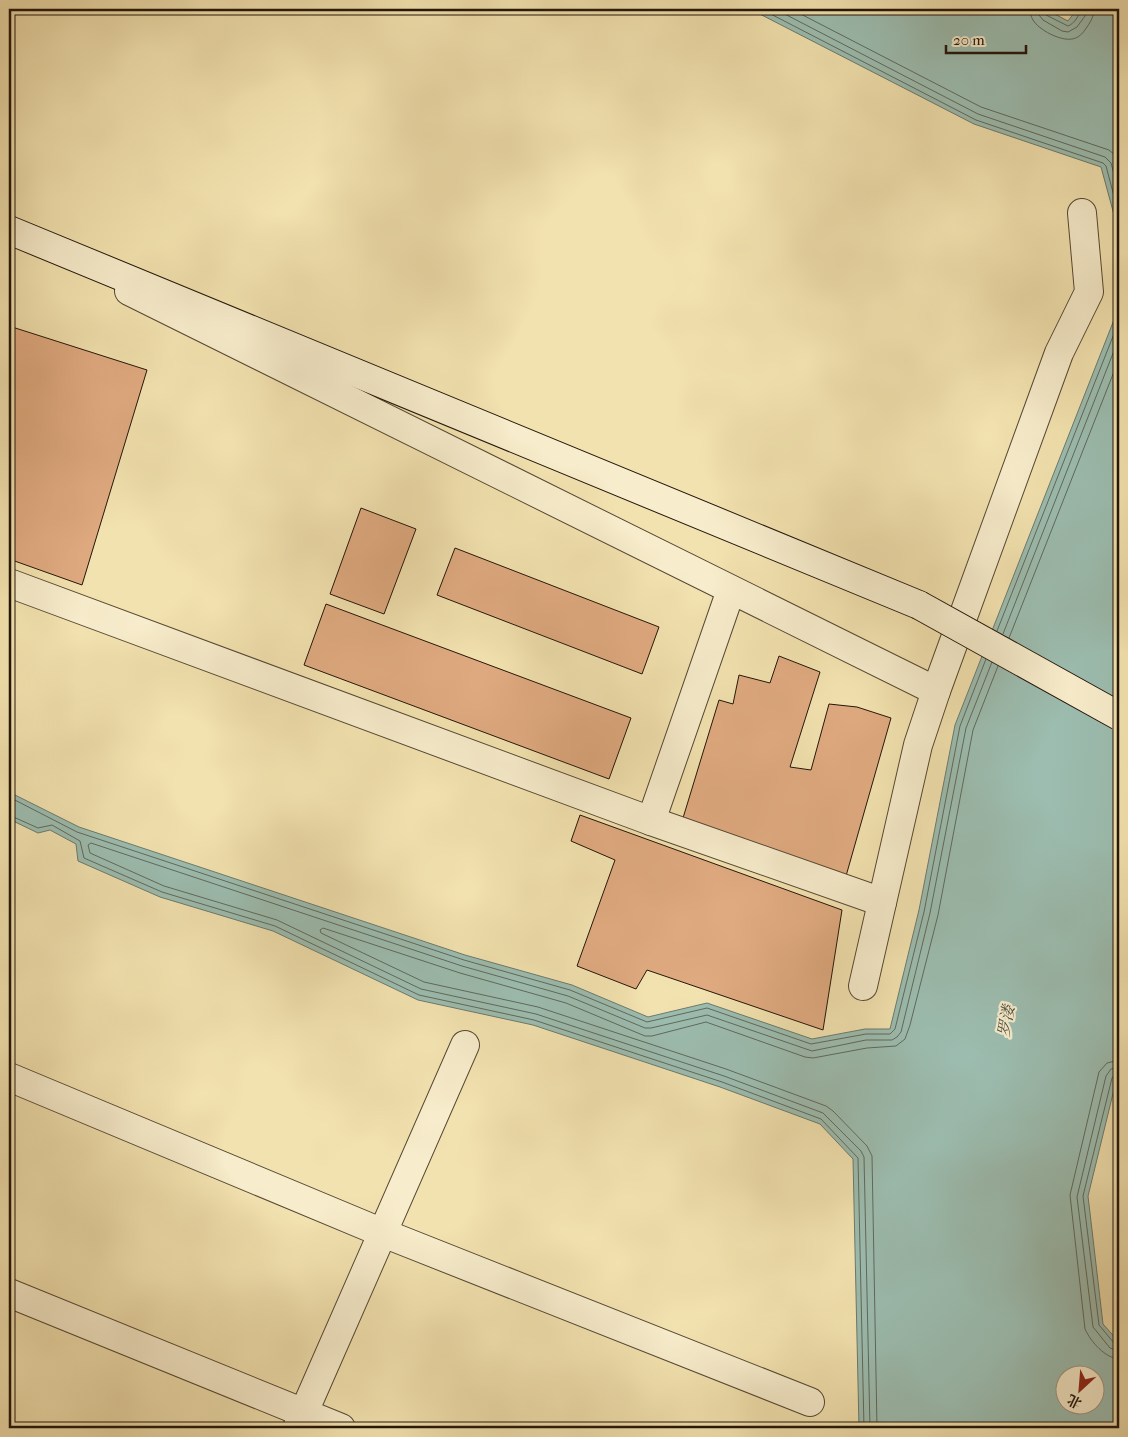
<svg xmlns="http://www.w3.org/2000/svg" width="1128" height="1437" font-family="'IM FELL French Canon','Noto Serif SC',serif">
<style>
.water{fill:#9cbdb0;stroke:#6b7a6e;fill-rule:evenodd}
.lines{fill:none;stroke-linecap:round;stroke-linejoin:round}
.shore{stroke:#5f695d;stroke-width:1}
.building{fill:#e0aa80;stroke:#22150a}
.street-casing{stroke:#564833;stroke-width:30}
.secondary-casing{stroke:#22150a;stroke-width:30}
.street{stroke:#f7eccb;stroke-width:28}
.secondary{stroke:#f7eccb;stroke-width:28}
.secondary-bridge-casing{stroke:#22150a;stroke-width:30;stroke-linecap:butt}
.secondary-bridge{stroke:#f7eccb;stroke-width:28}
.labels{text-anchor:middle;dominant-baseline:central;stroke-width:4.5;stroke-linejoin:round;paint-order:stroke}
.water-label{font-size:16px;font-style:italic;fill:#4d5044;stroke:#f7eccb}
</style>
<rect width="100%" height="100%" fill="#f2e2af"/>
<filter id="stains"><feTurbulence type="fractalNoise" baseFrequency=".004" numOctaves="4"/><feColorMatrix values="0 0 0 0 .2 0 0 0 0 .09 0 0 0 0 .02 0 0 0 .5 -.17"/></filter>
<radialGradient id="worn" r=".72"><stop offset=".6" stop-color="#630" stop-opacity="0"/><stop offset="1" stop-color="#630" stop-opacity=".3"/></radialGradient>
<g class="water">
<path d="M750,9H1045L1068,21L1077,9H1119V233L1101,167L974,124Z"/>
<path d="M1119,307V1069L1088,1196L1103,1324L1119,1342V1428H859L853,1159L820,1124L720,1087L533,1025L418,1000L273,931L160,897L78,861L76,844L50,830L38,833L9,819V792L79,827L465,955L572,985L648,1017L707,1003L812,1039L865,1029H890L919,910L955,725ZM1066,1374H1096V1404H1066Z"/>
</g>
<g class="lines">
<g class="shore">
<path d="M761,9L976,120L1103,163L1106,166L1119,215"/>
<path d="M775,9L978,114L1105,157L1111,163L1119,192"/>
<path d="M791,9L981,107L1109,150L1116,156L1119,164"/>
<path d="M1030,9C1030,13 1031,17 1033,20C1039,30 1060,41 1072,39C1079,38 1083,33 1087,27C1091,21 1094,16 1094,9"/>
<path d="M1038,9L1039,15L1043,20L1062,31L1068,32L1077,27L1085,16L1087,9"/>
<path d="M1044,9L1046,15L1068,26C1074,24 1080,15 1080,9"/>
<path d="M997,631L1119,321"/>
<path d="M1003,634L1119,338"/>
<path d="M1009,638L1119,359"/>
<path d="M9,797L77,832L464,960L570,990L647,1022L707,1008L811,1044L866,1034H890L895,1029L924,912L960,726L986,659"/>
<path d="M9,815L38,828L52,825L80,841L84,858L162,892L275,926L419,995L534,1020L722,1082L821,1119L858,1158L864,1428"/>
<path d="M1119,1060L1107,1063L1099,1072L1070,1195L1085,1329C1091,1342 1105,1358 1119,1359"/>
<path d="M1119,1067L1111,1069L1106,1076L1077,1197L1093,1327L1110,1348L1119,1351"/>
<path d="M1119,1073L1115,1074L1112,1078L1083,1196L1099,1325L1114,1343L1119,1345"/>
<path d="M870,1428L864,1157L861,1151L823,1113L724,1076L536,1014L421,989L277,920L164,886L90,853L88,845L91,843L462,966L568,996L645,1028H651L707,1015L812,1051L866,1040H892L897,1037L901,1032L930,913L966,728L992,662"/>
<path d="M877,1428L872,1156L867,1146L833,1111L826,1106L726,1069L538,1007L424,982L321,933L320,930L323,928L460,973L566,1003L645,1036H652L706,1022L805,1057L813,1058L867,1048L896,1046L905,1039L910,1025L938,915L973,730L998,666"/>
</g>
</g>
<g class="building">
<path d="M9,326L147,370L82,585L9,559Z"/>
<path d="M361,508L416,529L384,614L330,594Z"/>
<path d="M455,548L659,627L642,674L437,595Z"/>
<path d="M326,604L631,718L609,779L304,665Z"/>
<path d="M779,656L820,672L790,767L811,770L829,704L857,707L891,718L846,876L683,818L719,700L733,704L739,675L770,683Z"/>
<path d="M580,815L842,910L823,1030L647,970L636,989L577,966L615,860L571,841Z"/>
</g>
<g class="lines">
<defs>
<g id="street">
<path d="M129,291L936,691"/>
<path d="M9,583L651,821L731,590"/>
<path d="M651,821L882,902"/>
<path d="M863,986L918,745L936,691L1059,353L1089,292L1082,213"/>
<path d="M9,1077L383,1233L810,1402"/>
<path d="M9,1293L341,1428"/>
<path d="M297,1428L465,1045"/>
</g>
<path id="secondary" d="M9,230L919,605"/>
</defs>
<use href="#street" class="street-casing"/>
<use href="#secondary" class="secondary-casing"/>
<use href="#street" class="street"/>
<use href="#secondary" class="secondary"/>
<defs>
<path id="secondary-bridge" d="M919,605L1119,716"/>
</defs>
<use href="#secondary-bridge" class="secondary-bridge-casing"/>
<use href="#secondary-bridge" class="secondary-bridge"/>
</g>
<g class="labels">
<g class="water-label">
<text transform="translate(1006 1021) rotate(-80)">罗溇</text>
</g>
</g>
<rect width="1128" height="1437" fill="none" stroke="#f2e2af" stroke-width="30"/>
<rect x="10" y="10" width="1108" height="1417" fill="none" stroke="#22150a" stroke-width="2.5"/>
<rect x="15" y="15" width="1098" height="1407" fill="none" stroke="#22150a"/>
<g transform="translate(1080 1390) rotate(206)"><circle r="24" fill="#f7eccb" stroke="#a2967e"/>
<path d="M0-4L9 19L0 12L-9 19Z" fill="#8f2418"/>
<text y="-8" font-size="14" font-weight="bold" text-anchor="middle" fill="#22150a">北</text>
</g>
<path d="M946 45v8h80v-8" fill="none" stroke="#22150a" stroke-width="2.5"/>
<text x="953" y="45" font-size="15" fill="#22150a" stroke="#f7eccb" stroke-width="4" paint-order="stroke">20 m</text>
<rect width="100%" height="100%" filter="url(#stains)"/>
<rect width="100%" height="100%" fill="url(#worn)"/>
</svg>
